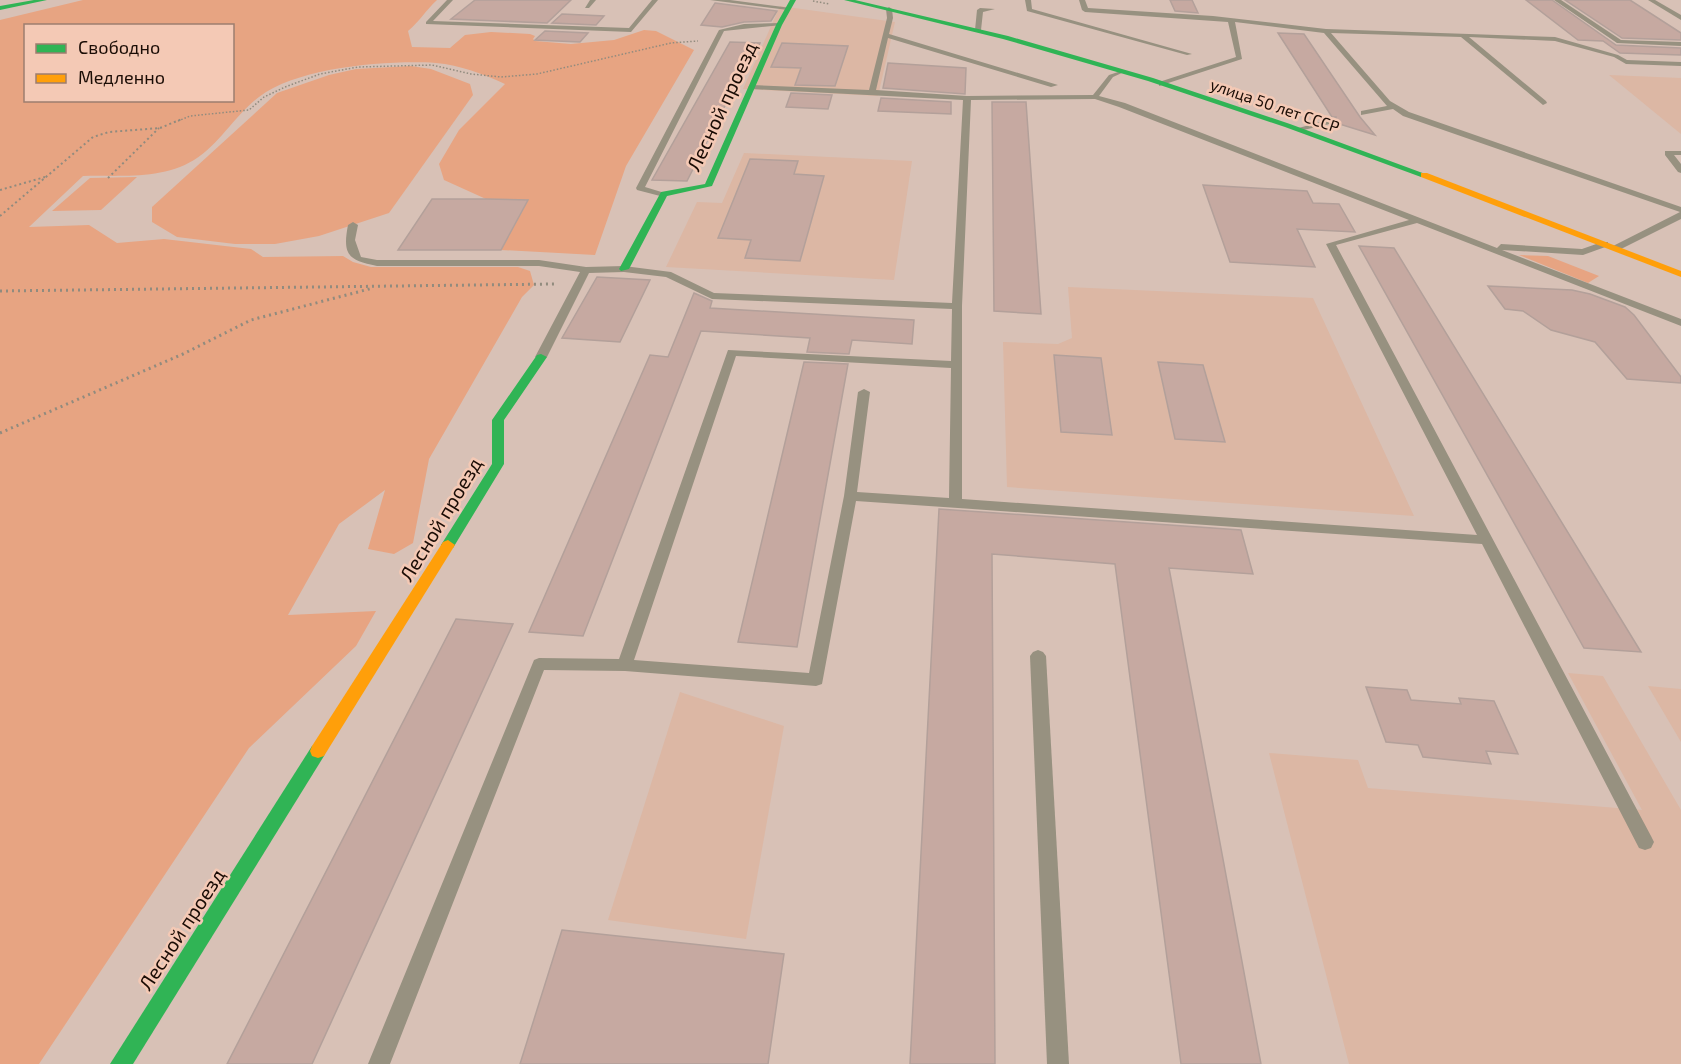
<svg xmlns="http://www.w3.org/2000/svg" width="1681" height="1064" font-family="'Exo 2',sans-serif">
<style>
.built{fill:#dcb7a4}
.green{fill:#e7a482;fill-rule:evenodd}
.building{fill:#c6a9a1;stroke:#b3a09a;stroke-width:1.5}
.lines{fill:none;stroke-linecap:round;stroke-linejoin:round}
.path-far2{stroke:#918b7e;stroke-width:1.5;stroke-dasharray:1.5 2;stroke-linecap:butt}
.path-far1{stroke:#918b7e;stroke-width:2;stroke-dasharray:2 3;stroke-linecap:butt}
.path{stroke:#918b7e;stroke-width:3;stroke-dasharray:2 4;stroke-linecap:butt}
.lane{fill:#979180;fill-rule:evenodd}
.fast{fill:#30b455;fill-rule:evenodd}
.slow{fill:#ff9f0a;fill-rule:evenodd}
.labels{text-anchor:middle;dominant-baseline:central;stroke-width:5;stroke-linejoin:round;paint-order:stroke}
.far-street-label{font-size:16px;fill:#1a0c05;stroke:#f4c9b5}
.street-label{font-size:20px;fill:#1a0c05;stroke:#f4c9b5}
</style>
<rect width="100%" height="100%" fill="#d8c1b6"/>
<g class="built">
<path d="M780,6L895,22L878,96L743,89Z"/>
<path d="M1609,75L1681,78V134Z"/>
<path d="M744,153L912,161L894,280L666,267L697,202L722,203Z"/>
<path d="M1068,287L1313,298L1414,516L1007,487L1003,342L1058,344L1072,338Z"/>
<path d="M1568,673L1603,676L1681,810V1064H1349L1269,753L1358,760L1368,788L1642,810Z"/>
<path d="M1648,686L1681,689V742Z"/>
<path d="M680,692L784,726L746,939L608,920Z"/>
</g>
<g class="green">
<path d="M83,0H437C426,10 420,21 408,31L412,47L450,48L465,35L491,32L530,34L535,36L533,39L535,41L571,44L614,40L644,30L656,31L694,50L626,166L595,255L501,250L527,200L486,199L444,180L439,164L459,130L505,84C483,74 460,65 436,63C388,60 298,67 259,97C235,115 220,144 194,160C161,180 120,175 83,176L29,227L89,225L117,243L164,239L251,249L263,257L343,256L353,262L371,267H518L530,271L534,285L522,297L429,459L413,543L394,554L368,549L385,490L339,524L288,615L376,611L356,646L249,748L39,1064H0V20ZM26,26H232V100H26Z"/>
<path d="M411,66L431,69L470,84L473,95L389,213L319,236L275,244H235L177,237L152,222V207L277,93L329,75L356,69Z"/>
<path d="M137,177L101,210L52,211L90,178Z"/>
<path d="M1519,255L1548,256L1599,276L1588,283Z"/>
</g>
<g class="building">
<path d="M475,0H571L547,23L451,19Z"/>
<path d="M1170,0H1192L1198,13L1175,11Z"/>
<path d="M1526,0H1552L1616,45L1681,48V55L1620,53L1603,41L1578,40Z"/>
<path d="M1565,0H1630L1681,33V40L1622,38Z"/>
<path d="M715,3L777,11L771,21L744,22L722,27L701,25Z"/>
<path d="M562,14L604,16L596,25L552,23Z"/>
<path d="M545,31L588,33L580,42L535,40Z"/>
<path d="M1278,33L1304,34L1360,117L1375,135L1336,123V117H1332Z"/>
<path d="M730,42L760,43L750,66H745L687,181L652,180Z"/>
<path d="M782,43L848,46L835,86L795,85L801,68L771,67Z"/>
<path d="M888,63L966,68L965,94L883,88Z"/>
<path d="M791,93L832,95L828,109L786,107Z"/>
<path d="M881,98L951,102V114L878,111Z"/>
<path d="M992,102H1026L1041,314L994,311Z"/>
<path d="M750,159L798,161L794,174L824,176L800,261L745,258L751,240L718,238Z"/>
<path d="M1203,185L1307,191L1313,203L1339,204L1355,232L1297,229L1315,267L1230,262Z"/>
<path d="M432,199H486L528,200L501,250H398Z"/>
<path d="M1359,246L1394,248L1641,652L1584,648Z"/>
<path d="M597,277L650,280L620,342L562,338Z"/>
<path d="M1488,286L1572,290L1590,294L1625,307L1634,315L1681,377V383L1627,379L1595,342L1551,330L1523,311L1505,309Z"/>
<path d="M694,293L712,301L710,308L914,320L912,344L852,340L849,354L807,352L810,338L701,331L583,636L529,632L650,355L668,357Z"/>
<path d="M1054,355L1101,358L1112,435L1061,432Z"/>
<path d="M804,362L848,364L797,647L738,642Z"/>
<path d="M1158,362L1203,365L1225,442L1175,439Z"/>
<path d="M939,509L1241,530L1253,574L1169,568L1261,1064H1181L1115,564L992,554L995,1064H910Z"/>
<path d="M456,619L513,624L312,1064H227Z"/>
<path d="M1366,687L1407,690L1411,700L1461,704L1459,698L1494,701L1518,754L1486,751L1491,764L1423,757L1418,745L1386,742Z"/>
<path d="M562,930L784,954L768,1064H520Z"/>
</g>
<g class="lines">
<g class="path-far2">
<path d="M813,1L829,4"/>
<path d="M178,121L190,116L249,110L264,97L285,87L320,74L358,67L432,65L471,74L501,77L537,74L671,43L698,41"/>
</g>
<g class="path-far1">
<path d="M108,178L159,128"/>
<path d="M0,190L45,177"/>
<path d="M0,216L93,137L109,132L160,128L182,119"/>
</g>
<g class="path">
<path d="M0,291L554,284"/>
<path d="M0,433L183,354L251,320L373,288"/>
</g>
<g class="lane">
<path d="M447,0H453L433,21L629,28L652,0H658L631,32L426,24V22Z"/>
<path d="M590,0H596L589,8H585Z"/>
<path d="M710,0H730L791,8L788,10Z"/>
<path d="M1025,0H1031L1032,9L1192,54L1187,55L1027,11Z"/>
<path d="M1079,0H1085L1088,8L1213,16L1326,29L1555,37L1618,55L1627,60L1681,62V66L1626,64L1614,57L1555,41L1469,37L1546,101L1547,103L1543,105L1461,37L1331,33L1390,101L1409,112L1681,207V219L1619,250H1613V246L1680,212L1403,116L1393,109L1361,115V111L1387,106L1324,33L1235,22L1242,59L1159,86V82L1236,57L1228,22L1085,12L1082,10Z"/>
<path d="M1554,0H1561L1621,40L1681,42V46L1617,43Z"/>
<path d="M1648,0H1655L1681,15V20Z"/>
<path d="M889,7L892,9L893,18L889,34L1058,85L1051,87L888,38L876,90L967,96L1093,95L1109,75L1124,70V72L1113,77L1099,96L1125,103L1497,248L1501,244L1582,249L1602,242H1608V246L1583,255L1502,250L1681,319V326L1417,223L1336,245L1651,836L1654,842L1651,848L1645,850L1639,848L1482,544L856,501L822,684L816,686L625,671L544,670L390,1064H368L534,660L539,658L619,659L728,350L951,361L952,309L712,299L666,277L624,272L589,273L547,357L541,360L535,357L580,272L539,266H377C349,260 342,256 348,225L353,222L358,225L355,240L361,257L377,260H539L586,267L624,266L671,272L714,293L952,303L963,100L752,89L748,87L752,85L869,90L887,18L886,9ZM1095,99L1119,107L1409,220L1326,244L1477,535L962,499V306L971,100ZM736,356L951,368L949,498L857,492L870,392L864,389L858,392L844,496L809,673L634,660Z"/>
<path d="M980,8L995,9L983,12L981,30L978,32L975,30L977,10Z"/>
<path d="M744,24L779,23L782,25L724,31L645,187L668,194L664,197L637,190L636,188L719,30Z"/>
<path d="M1331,119H1334V123L1299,131L1295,129Z"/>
<path d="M1665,151H1681V155H1674L1681,164V173L1678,172L1665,155Z"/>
<path d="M1038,650L1043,652L1046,656L1069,1064H1047L1030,656L1033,652Z"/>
</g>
<g class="fast">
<path d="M34,0H47L0,10V6Z"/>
<path d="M790,0H796L782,25L712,186L667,196L629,269L621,271L619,269L661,192L705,184L776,25Z"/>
<path d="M844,0H855L1008,36L1153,78L1290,124L1428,175L1421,177L1285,127L1148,81L1003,39Z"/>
<path d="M541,354L547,357L504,420V464L453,548H443L441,545L492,464V420L537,355Z"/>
<path d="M318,744L324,746L326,751L324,756L133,1064H110L312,746Z"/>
</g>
<g class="slow">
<path d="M1421,173H1427L1681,271V277L1421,177Z"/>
<path d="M448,540L455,545L324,756L318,758L312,756L310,751L312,746L443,542Z"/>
</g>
</g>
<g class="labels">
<g class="far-street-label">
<text transform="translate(1275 105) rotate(19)">улица 50 лет СССР</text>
</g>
<g class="street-label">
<text transform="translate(721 106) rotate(-65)">Лесной проезд</text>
<text transform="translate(440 519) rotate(-59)">Лесной проезд</text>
<text transform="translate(181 929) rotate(-57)">Лесной проезд</text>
</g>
</g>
<rect x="24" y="24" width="210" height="78" fill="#f4c9b5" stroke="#9d7d6f" stroke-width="1.5"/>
<rect x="36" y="44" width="30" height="9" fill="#30b455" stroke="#9d7d6f" stroke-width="1.5"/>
<text x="78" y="54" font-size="18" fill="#1a0c05">Свободно</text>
<rect x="36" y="74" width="30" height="9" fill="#ff9f0a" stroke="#9d7d6f" stroke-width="1.5"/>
<text x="78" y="84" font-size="18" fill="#1a0c05">Медленно</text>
</svg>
